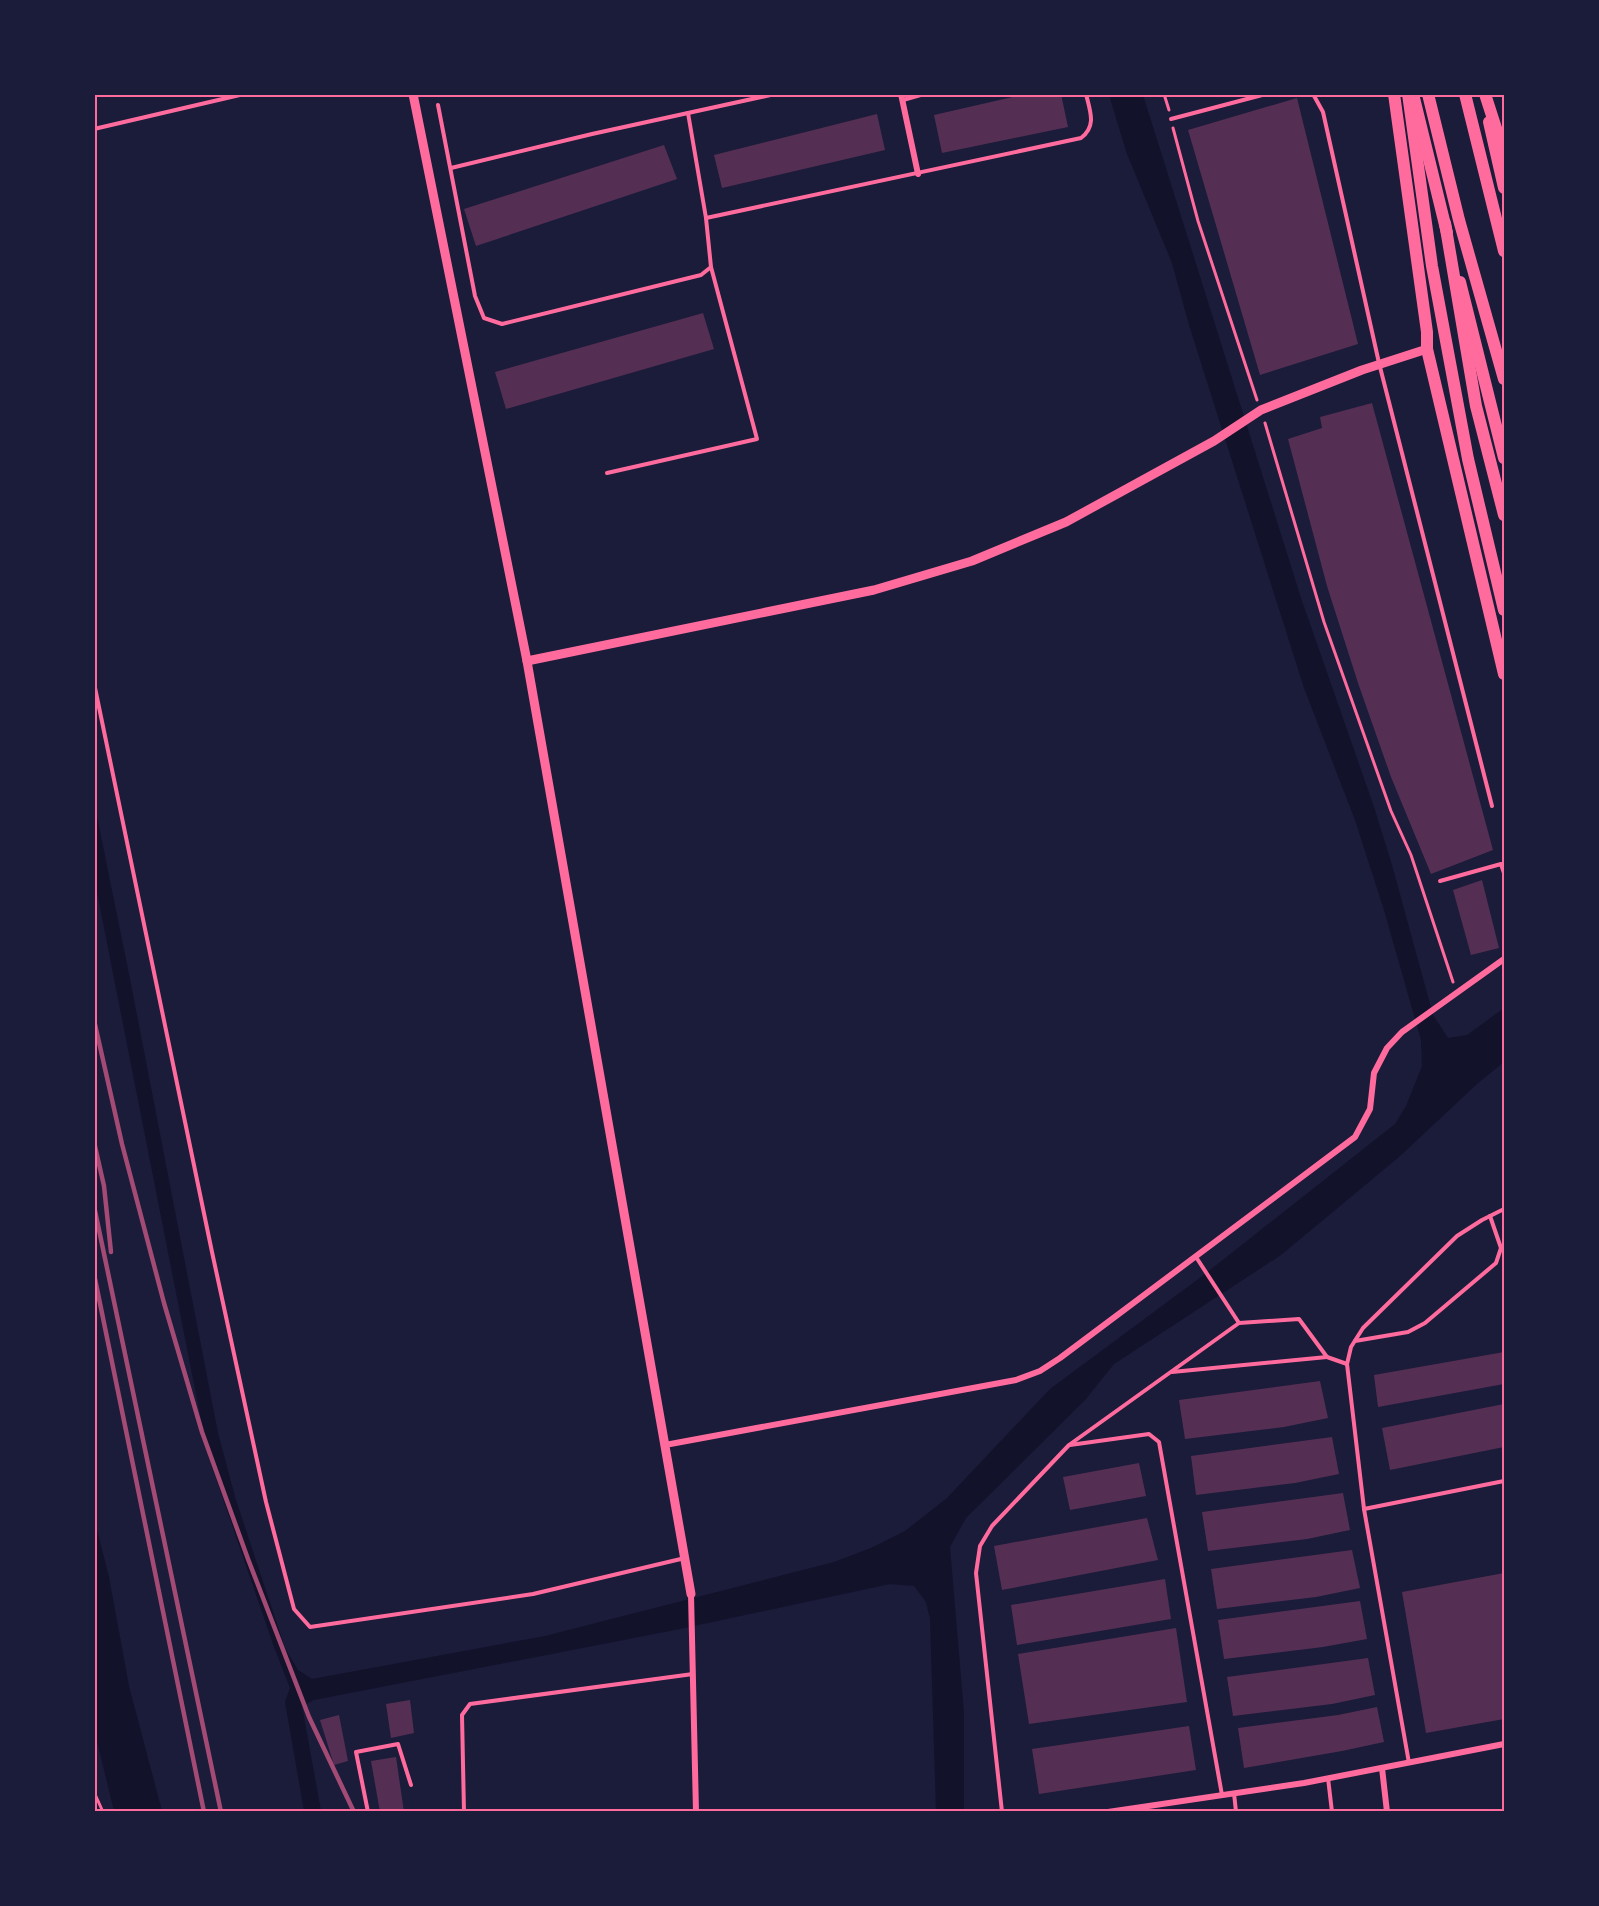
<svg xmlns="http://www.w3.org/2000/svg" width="1599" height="1906" font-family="Ubuntu,sans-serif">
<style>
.water{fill:#12122b}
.building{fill:#542f53}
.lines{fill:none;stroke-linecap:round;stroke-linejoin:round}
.path{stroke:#ff6b9d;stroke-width:3}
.service{stroke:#ff6b9d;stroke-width:4}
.minor{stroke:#ff6b9d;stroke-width:6}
.tertiary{stroke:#ff6b9d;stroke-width:9}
.primary{stroke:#ff6b9d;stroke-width:12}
.trunk{stroke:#ff6b9d;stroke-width:12}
.rail{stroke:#a44b75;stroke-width:4.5}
.neatline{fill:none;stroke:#ff6b9d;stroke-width:2}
</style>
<rect width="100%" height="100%" fill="#1b1b3a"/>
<g class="water">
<path d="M1109,95H1143L1301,598L1374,807L1392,865L1433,1015L1448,1038L1467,1035L1504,1008V1062L1477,1084L1399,1157L1281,1255L1114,1364L1086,1399L966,1518L950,1547L964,1713V1811H936L930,1619L926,1602L914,1586L890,1584L675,1630L314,1700L302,1706L321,1811H304L285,1702L290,1688L274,1647L208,1455L95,882L94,802L130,979L218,1433L235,1497L285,1648L298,1670L312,1679L545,1636L834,1562L871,1548L905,1531L947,1498L1050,1389L1205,1274L1395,1124L1406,1106L1422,1066L1421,1040L1384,910L1355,820L1304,688L1189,325L1172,263L1127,154Z"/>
<path d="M95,1522L109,1577L129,1686L162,1811H114L95,1733Z"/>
</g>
<g class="building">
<path d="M1026,94H1061L1068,127L942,153L934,115Z"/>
<path d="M1297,98L1358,344L1260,375L1188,130Z"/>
<path d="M877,114L885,150L722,188L714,155Z"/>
<path d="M664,145L677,179L476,246L464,209Z"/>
<path d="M703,313L714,349L506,409L495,372Z"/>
<path d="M1372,403L1493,850L1431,874L1391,777L1358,683L1327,586L1288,439L1322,428L1320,417Z"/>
<path d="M1482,880L1499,948L1471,955L1453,890Z"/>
<path d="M1504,1352V1384L1378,1407L1374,1375Z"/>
<path d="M1320,1381L1328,1418L1284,1427L1185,1439L1179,1400Z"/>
<path d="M1504,1404V1447L1390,1470L1382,1428Z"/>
<path d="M1332,1437L1339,1474L1295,1483L1196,1495L1191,1456Z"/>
<path d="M1139,1463L1146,1496L1070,1510L1063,1477Z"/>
<path d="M1343,1493L1350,1530L1307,1539L1208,1551L1202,1512Z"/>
<path d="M1147,1518L1158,1560L1002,1590L994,1546Z"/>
<path d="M1352,1550L1360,1588L1316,1597L1217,1609L1211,1569Z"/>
<path d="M1504,1573V1719L1426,1733L1402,1592Z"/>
<path d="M1165,1579L1171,1619L1017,1645L1011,1605Z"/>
<path d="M1360,1601L1367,1639L1323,1647L1224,1659L1218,1620Z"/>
<path d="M1176,1628L1187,1702L1029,1724L1018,1654Z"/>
<path d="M1368,1658L1375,1695L1332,1704L1233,1716L1227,1677Z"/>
<path d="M410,1700L414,1733L391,1738L386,1704Z"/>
<path d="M1377,1707L1384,1742L1342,1751L1244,1768L1238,1728L1338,1715Z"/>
<path d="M339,1715L348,1761L334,1765L320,1720Z"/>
<path d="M1189,1726L1196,1770L1039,1794L1032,1749Z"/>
<path d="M396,1757L404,1812H380L371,1761Z"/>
</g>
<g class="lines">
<g class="path">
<path d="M1164,94L1169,110"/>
<path d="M1173,128L1198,221L1257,400"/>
<path d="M1265,423L1324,622L1391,811L1411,855L1453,982"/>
<path d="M94,1792L103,1812"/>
</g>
<g class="service">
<path d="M1313,94L1323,112L1379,363L1492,806"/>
<path d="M903,100L924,94"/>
<path d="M438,105L475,296L484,318L502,324L701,275L711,267L706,218L688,113"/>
<path d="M1171,119L1266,94"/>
<path d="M94,129L244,94"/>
<path d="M451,168L592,134L775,94"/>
<path d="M706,218L1081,138C1097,126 1090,111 1086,94"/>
<path d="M607,473L757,439L711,267"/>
<path d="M94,683L212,1252L266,1502L294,1609L310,1627L533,1594L685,1558"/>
<path d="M1440,881L1501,864L1504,873"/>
<path d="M1196,1257L1239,1323"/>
<path d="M1355,1341L1408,1332L1425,1323L1496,1263L1501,1248L1490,1216"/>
<path d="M1172,1372L1327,1357"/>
<path d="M1070,1445L1149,1434L1159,1442L1222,1795"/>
<path d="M1364,1509L1504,1481"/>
<path d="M1409,1763L1364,1509L1347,1364L1351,1347L1363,1328L1457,1236L1482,1220L1504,1209"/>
<path d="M1328,1778L1332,1812"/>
<path d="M1234,1793L1236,1812"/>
<path d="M368,1812L356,1752L398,1744L411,1785"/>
<path d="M464,1812L462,1715L470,1704L693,1674"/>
<path d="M1002,1812L976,1573L980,1546L992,1526L1069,1445L1239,1323L1299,1319L1327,1357L1347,1364"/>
</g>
<g class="minor">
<path d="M901,94L918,174"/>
<path d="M665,1445L1016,1380L1040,1371L1060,1358L1355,1137L1370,1109L1374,1073L1387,1048L1402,1032L1504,959"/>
<path d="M691,1594L696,1812"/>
<path d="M1382,1768L1387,1812"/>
<path d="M1108,1812L1304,1783L1504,1744"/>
</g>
<g class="tertiary">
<path d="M413,94L527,661L691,1594"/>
<path d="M527,661L874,590L972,561L1066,522L1214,441L1261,410L1362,370L1427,349"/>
</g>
<g class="primary">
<path d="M1394,94L1427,332V349L1504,674"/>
<path d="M1413,94L1447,233"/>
<path d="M1489,122L1504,188"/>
<path d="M1460,282L1504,458"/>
</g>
<g class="trunk">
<path d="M1408,94L1432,266L1468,459L1504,610"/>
<path d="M1428,94L1459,220L1504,379"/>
<path d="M1465,94L1504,251"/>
<path d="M1485,94L1504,153"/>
<path d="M1445,223L1476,406L1504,515"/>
</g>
<g class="rail">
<path d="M94,1020L122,1144L164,1303L202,1432L248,1559L309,1717L354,1812"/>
<path d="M94,1142L104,1186L111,1252"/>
<path d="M94,1206L221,1812"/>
<path d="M94,1274L204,1812"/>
</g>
</g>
<rect width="1599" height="1906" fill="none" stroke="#1b1b3a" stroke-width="192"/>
<rect x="96" y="96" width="1407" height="1714" class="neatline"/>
</svg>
